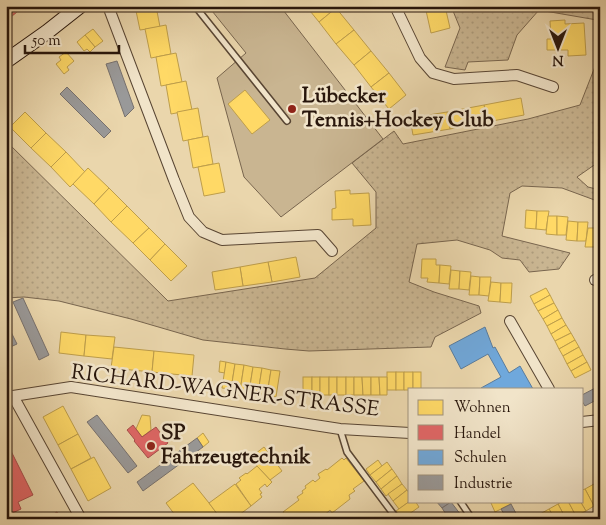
<svg xmlns="http://www.w3.org/2000/svg" width="606" height="525" font-family="'Sorts Mill Goudy',serif">
<style>
.grass{fill:url(#grass-dots);stroke:#78654e}
.garden{fill:#c9b591;stroke:#78654e}
.homes{fill:#ffd966;stroke:#be9e4b}
.shops{fill:#e06666;stroke:#a84e4b}
.schools{fill:#6fa8dc;stroke:#597c9d}
.industry{fill:#999;stroke:#77716e}
.lines{fill:none;stroke-linecap:round;stroke-linejoin:round}
.lane-casing{stroke:#584533;stroke-width:8}
.street-casing{stroke:#584533;stroke-width:12}
.secondary-casing{stroke:#27150b;stroke-width:16}
.lane{stroke:#f1e4c9;stroke-width:5}
.street{stroke:#f1e4c9;stroke-width:10}
.secondary{stroke:#f1e4c9;stroke-width:14}
.poi-dot{fill:#8f2418;stroke:#f1e4c9;stroke-width:2}
.labels{text-anchor:middle;dominant-baseline:central;stroke-width:5;stroke-linejoin:round;paint-order:stroke}
.poi-label{font-size:21px;font-weight:bold;fill:#27150b;stroke:#f1e4c9;text-anchor:start}
.street-label{font-size:21px;fill:#27150b;stroke:#f1e4c9}
</style>
<defs>
<pattern id="grass-dots" width="8" height="8" patternUnits="userSpaceOnUse" patternTransform="scale(1.25)"><rect width="8" height="8" fill="#c9b591"/><path d="M2 2h.1M6 6h.1" fill="none" stroke="#ad9b7c" stroke-width="1.8" stroke-linecap="round"/></pattern>
</defs>
<rect width="100%" height="100%" fill="#ead6ac"/>
<filter id="stains"><feTurbulence type="fractalNoise" baseFrequency=".004" numOctaves="4"/><feColorMatrix values="0 0 0 0 .2 0 0 0 0 .09 0 0 0 0 .02 0 0 0 .5 -.17"/></filter>
<radialGradient id="worn" r=".72"><stop offset=".6" stop-color="#630" stop-opacity="0"/><stop offset="1" stop-color="#630" stop-opacity=".3"/></radialGradient>
<path class="grass" d="M451,6H600V161L577,177L588,187L600,190V202L562,188L522,186L510,193L502,236L570,253L559,269L529,272L520,260L502,258L490,250L457,240L417,244L409,282L434,292L479,306L481,313L435,337L431,347L309,351L285,349L203,340L131,319L59,301L24,297L6,298V141L168,301L315,278L376,228V192L352,163L394,131L403,144L528,119L580,105L598,59L597,20L539,10L517,35L508,60L468,62L465,70L445,67L460,28Z"/>
<path class="garden" d="M208,6H280L383,139L281,217L244,177L217,78L246,53Z"/>
<g class="homes">
<path d="M135,6H156L160,27L140,30Z"/>
<path d="M306,6H335L336,8L319,22Z"/>
<path d="M425,6H445L450,28L431,33Z"/>
<path d="M336,8L354,30L336,44L319,22Z"/>
<path d="M565,20V24L584,23L586,55L568,56V50H547V39H551L550,21Z"/>
<path d="M166,25L171,54L151,58L145,29Z"/>
<path d="M93,29L103,41L95,47L85,35Z"/>
<path d="M354,30L371,51L354,65L336,44Z"/>
<path d="M85,35L95,47L90,52L87,49L84,51L77,42Z"/>
<path d="M371,51L389,73L371,87L354,65Z"/>
<path d="M66,52L74,61L67,67L69,70L64,74L56,64L61,60L59,57Z"/>
<path d="M176,53L182,82L161,86L156,57Z"/>
<path d="M389,73L406,95L389,109L371,87Z"/>
<path d="M186,81L192,110L171,114L166,85Z"/>
<path d="M245,90L270,120L252,134L228,104Z"/>
<path d="M521,98L524,115L487,122L484,105Z"/>
<path d="M484,105L487,122L450,129L447,112Z"/>
<path d="M198,108L203,137L183,141L177,112Z"/>
<path d="M25,112L46,133L31,148L10,127Z"/>
<path d="M447,112L450,129L413,135L410,118Z"/>
<path d="M46,133L66,152L51,167L31,148Z"/>
<path d="M208,136L213,164L193,168L188,140Z"/>
<path d="M66,152L85,172L70,187L51,167Z"/>
<path d="M219,163L225,192L204,196L198,167Z"/>
<path d="M88,168L109,188L94,204L73,184Z"/>
<path d="M109,188L127,206L111,222L94,204Z"/>
<path d="M350,190V194L369,193L371,225L353,226V219L332,220V209L336,208L335,191Z"/>
<path d="M127,206L149,228L133,243L111,222Z"/>
<path d="M526,210L537,211L536,229L525,228Z"/>
<path d="M537,211H549L546,230L536,229Z"/>
<path d="M548,216H557V235L546,234Z"/>
<path d="M557,216L568,217L566,235H557Z"/>
<path d="M568,221L578,222L577,241L566,240Z"/>
<path d="M578,222H588L586,241H577Z"/>
<path d="M149,228L165,244L150,260L133,243Z"/>
<path d="M588,228H598L597,247H585Z"/>
<path d="M598,228H600V247H597Z"/>
<path d="M165,244L187,266L171,281L150,260Z"/>
<path d="M296,257L300,277L272,282L268,262Z"/>
<path d="M422,259H436V265H440L439,283L427,282L428,278H421Z"/>
<path d="M268,262L272,282L243,286L240,267Z"/>
<path d="M440,265L451,266L449,284L439,283Z"/>
<path d="M240,267L243,286L215,290L212,272Z"/>
<path d="M451,270L460,271L459,289H449Z"/>
<path d="M460,271L471,272L469,290L459,289Z"/>
<path d="M471,276L480,277L479,295H469Z"/>
<path d="M480,277H491L489,296L479,295Z"/>
<path d="M491,282L501,283L500,302L488,301Z"/>
<path d="M501,283H512L511,303L500,302Z"/>
<path d="M546,288L550,295L534,304L530,296Z"/>
<path d="M550,295L554,303L538,311L534,304Z"/>
<path d="M554,303L558,310L543,319L538,311Z"/>
<path d="M558,310L562,318L547,326L543,319Z"/>
<path d="M562,318L566,325L551,334L547,326Z"/>
<path d="M566,325L571,333L555,341L551,334Z"/>
<path d="M61,332L86,335L84,356L59,353Z"/>
<path d="M571,333L575,340L559,349L555,341Z"/>
<path d="M86,335L115,337L112,359L84,356Z"/>
<path d="M575,340L579,347L563,356L559,349Z"/>
<path d="M114,347L154,351L152,372L111,368Z"/>
<path d="M579,347L583,355L567,364L563,356Z"/>
<path d="M154,351L194,355L192,376L152,372Z"/>
<path d="M583,355L587,362L571,371L567,364Z"/>
<path d="M220,361L226,362L225,373L219,372Z"/>
<path d="M226,362L235,364L231,389L222,388Z"/>
<path d="M587,362L591,370L575,378L571,371Z"/>
<path d="M235,364L244,365L240,391L231,389Z"/>
<path d="M244,365L253,367L249,392L240,391Z"/>
<path d="M253,367L262,368L258,393L249,392Z"/>
<path d="M262,368L271,370L267,395L258,393Z"/>
<path d="M271,370L280,371L276,397L267,395Z"/>
<rect x="387" y="372" width="9" height="18"/>
<rect x="396" y="372" width="8" height="18"/>
<path d="M404,372H413V389H410V390H404Z"/>
<rect x="413" y="372" width="8" height="17"/>
<rect x="303" y="377" width="9" height="18"/>
<rect x="312" y="377" width="8" height="18"/>
<rect x="320" y="377" width="9" height="18"/>
<rect x="329" y="377" width="8" height="18"/>
<rect x="337" y="377" width="9" height="18"/>
<rect x="346" y="377" width="8" height="18"/>
<path d="M354,377H362L363,395H354Z"/>
<path d="M362,377H371V395H363Z"/>
<path d="M371,377H379L380,395H371Z"/>
<path d="M379,377H387V395H380Z"/>
<path d="M63,406L78,434L58,445L43,417Z"/>
<path d="M142,415L150,416L151,430L142,437L136,429Z"/>
<path d="M203,433L209,442L203,447L197,438Z"/>
<path d="M78,434L91,458L71,469L58,445Z"/>
<path d="M264,447L282,471L270,480L257,466L251,457Z"/>
<path d="M94,457L111,488L88,501L71,469Z"/>
<path d="M342,458L344,460L346,458L364,481L353,489L355,491L349,495L350,499L332,513L330,510L320,519H288L283,512L299,500L297,497L303,493L302,491L306,488L305,486L313,480L315,482L320,478L318,474L326,469L327,470Z"/>
<path d="M378,460L382,466L370,475L366,469Z"/>
<path d="M387,462L392,469L376,482L370,475Z"/>
<path d="M257,466L272,482L267,487L265,484L259,489L262,493L260,494L262,497L251,506L236,484L241,480L239,478L246,473L247,474Z"/>
<path d="M392,469L397,476L381,489L376,482Z"/>
<path d="M397,476L402,484L386,496L381,489Z"/>
<path d="M600,481V495L594,484Z"/>
<path d="M193,483L209,503L221,519H178L166,503Z"/>
<path d="M235,484L251,506L239,515L241,517L239,519H221L209,503Z"/>
<path d="M402,484L407,490L393,501L388,494Z"/>
<path d="M594,484L600,495V503L594,506L585,489Z"/>
<path d="M585,489L594,506L586,511L580,501H582V490Z"/>
<path d="M407,490L410,494V501L399,509L393,501Z"/>
<path d="M410,501H415L419,507L402,519L396,511Z"/>
<path d="M494,501H510L511,504L495,512L491,503Z"/>
<path d="M563,501H568L576,516L572,519H566L558,504Z"/>
<path d="M568,501H580L586,511L576,516Z"/>
<path d="M558,504L566,519H555L549,509Z"/>
<path d="M549,509L555,519H543L540,514Z"/>
</g>
<g class="shops">
<path d="M6,6H12L17,12L6,21Z"/>
<path d="M133,425L142,437L156,427L168,443L148,458L134,441L135,440L127,430Z"/>
<path d="M6,441L33,495L18,502L21,509L6,516Z"/>
<path d="M57,512L61,519H45Z"/>
</g>
<path class="schools" d="M485,327L493,348L495,347L509,373L520,366L533,389H482L481,388L501,377L488,354L461,369L449,346Z"/>
<g class="industry">
<path d="M117,61L134,108L125,117L106,64Z"/>
<path d="M67,87L111,131L104,138L60,94Z"/>
<path d="M23,298L49,355L39,360L13,302Z"/>
<path d="M6,322L17,344L6,349Z"/>
<path d="M599,386L600,398L585,406L582,401V395Z"/>
<path d="M97,415L137,466L128,473L87,422Z"/>
<path d="M197,438L203,447L143,491L137,482Z"/>
<path d="M436,501H451V502L442,508Z"/>
<path d="M451,502L464,519H449L442,508Z"/>
<path d="M511,504L519,519H507L501,509Z"/>
</g>
<g class="lines">
<defs>
<g id="lane">
<path d="M195,6L287,121"/>
<path d="M340,429L347,452L397,519"/>
<path d="M460,501L472,519"/>
</g>
<g id="street">
<path d="M108,6L174,180L189,217L203,232L222,240L318,235L332,251"/>
<path d="M395,6L420,58L433,73L454,79L517,75L553,87"/>
<path d="M595,280H600"/>
<path d="M510,321L549,389"/>
<path d="M13,396L81,519"/>
<path d="M6,399L13,396L71,387L340,429L410,433"/>
<path d="M582,422L600,420"/>
</g>
<path id="secondary" d="M6,61L47,32L80,6"/>
</defs>
<use href="#lane" class="lane-casing"/>
<use href="#street" class="street-casing"/>
<use href="#secondary" class="secondary-casing"/>
<use href="#lane" class="lane"/>
<use href="#street" class="street"/>
<use href="#secondary" class="secondary"/>
</g>
<g class="poi-dot">
<circle cx="292" cy="109" r="5"/>
<circle cx="151" cy="446" r="5"/>
</g>
<g class="labels">
<g class="poi-label">
<text x="302" y="97">Lübecker<tspan x="302" dy="24">Tennis+Hockey Club</tspan></text>
<text x="161" y="434">SP<tspan x="161" dy="24">Fahrzeugtechnik</tspan></text>
</g>
<g class="street-label">
<text transform="translate(225 392) rotate(7)">RICHARD-WAGNER-STRASSE</text>
</g>
</g>
<rect width="606" height="525" fill="none" stroke="#ead6ac" stroke-width="25"/>
<rect x="8" y="8" width="591" height="510" fill="none" stroke="#27150b" stroke-width="2.5"/>
<rect x="12" y="12" width="581" height="500" fill="none" stroke="#27150b"/>
<rect x="408" y="388" width="175" height="115" fill="#f1e4c9" stroke="#a0917d"/>
<rect x="418" y="400" width="25" height="15" fill="#ffd966" stroke="#a0917d"/>
<text x="454" y="412" font-size="15" fill="#27150b">Wohnen</text>
<rect x="418" y="425" width="25" height="15" fill="#e06666" stroke="#a0917d"/>
<text x="454" y="438" font-size="15" fill="#27150b">Handel</text>
<rect x="418" y="450" width="25" height="15" fill="#6fa8dc" stroke="#a0917d"/>
<text x="454" y="462" font-size="15" fill="#27150b">Schulen</text>
<rect x="418" y="475" width="25" height="15" fill="#999999" stroke="#a0917d"/>
<text x="454" y="488" font-size="15" fill="#27150b">Industrie</text>
<g transform="translate(558 48) rotate(180)" stroke="#f1e4c9" stroke-width="4" paint-order="stroke">
<path d="M0-4L9 19L0 12L-9 19Z" fill="#27150b"/>
<text y="-8" font-size="14" font-weight="bold" text-anchor="middle" fill="#27150b">N</text>
</g>
<path d="M25 45v8h94v-8" fill="none" stroke="#27150b" stroke-width="2.5"/>
<text x="32" y="45" font-size="15" fill="#27150b" stroke="#f1e4c9" stroke-width="4" paint-order="stroke">50 m</text>
<rect width="100%" height="100%" filter="url(#stains)"/>
<rect width="100%" height="100%" fill="url(#worn)"/>
</svg>
